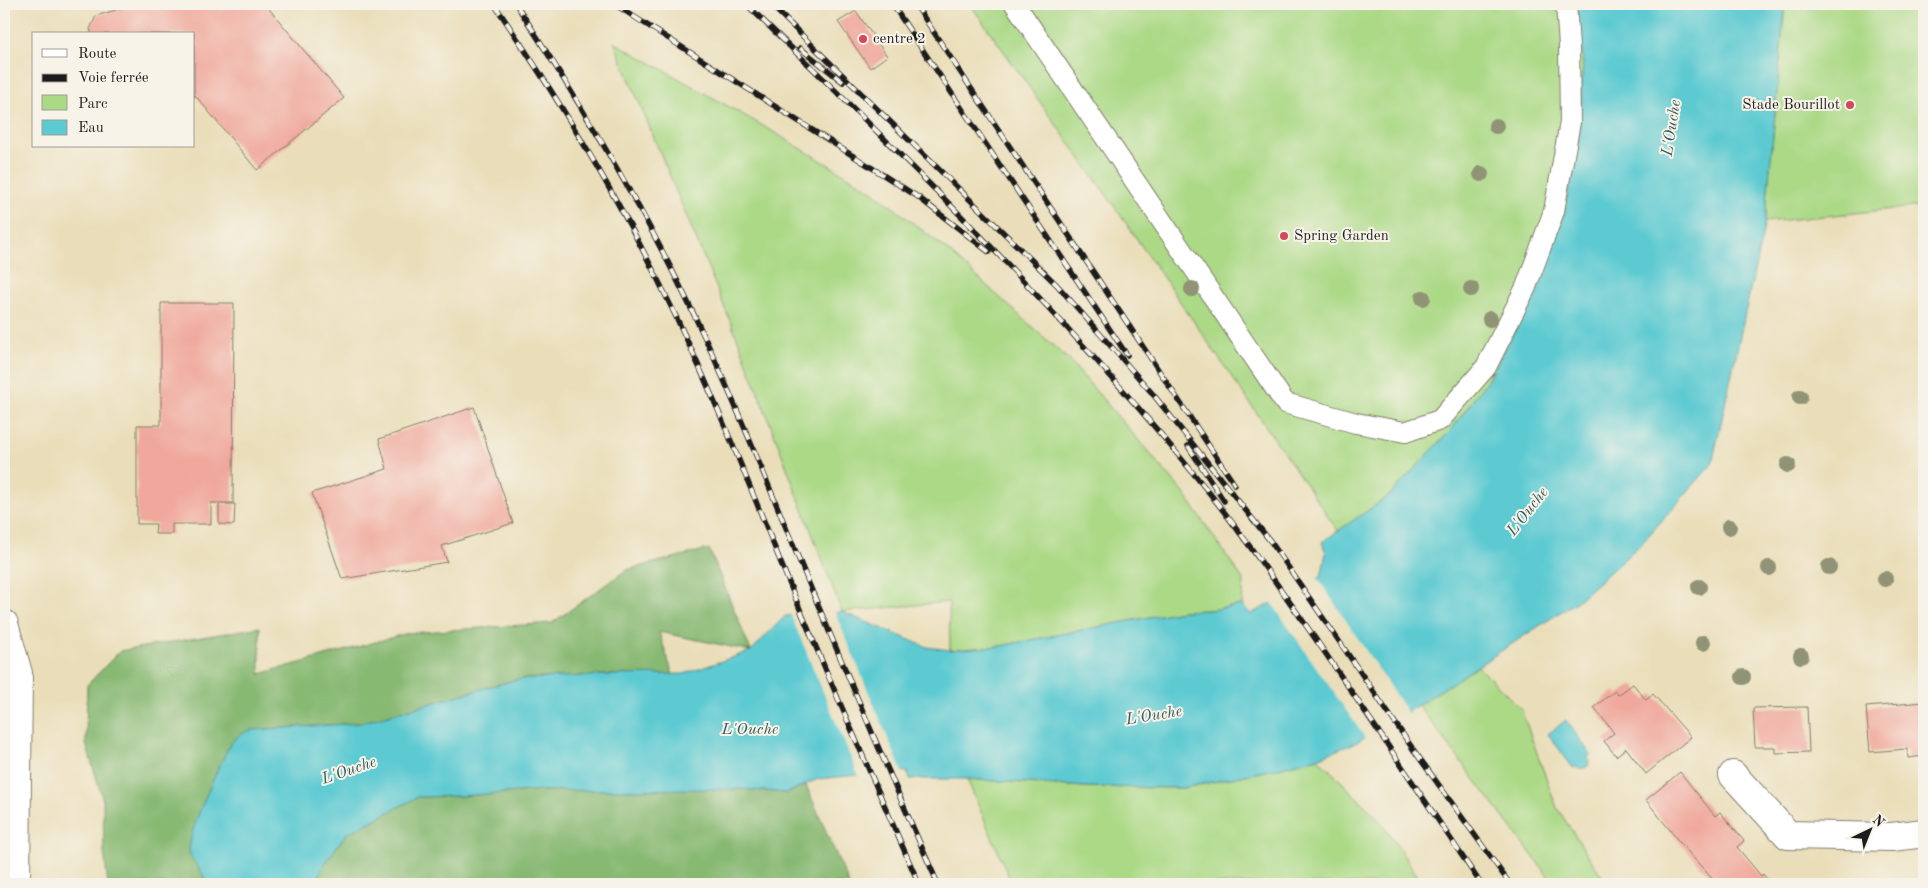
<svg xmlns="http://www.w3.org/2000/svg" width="1928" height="888" font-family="'Old Standard TT',serif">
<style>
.green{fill:#abd986;stroke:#647a51}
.forest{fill:#88b973;stroke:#526a48}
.water{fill:#5dcad2;stroke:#3c7377}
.pier{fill:#eadeba}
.building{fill:#f0a89c}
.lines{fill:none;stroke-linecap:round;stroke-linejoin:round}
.lane-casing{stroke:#837d6b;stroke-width:22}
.street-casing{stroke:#837d6b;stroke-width:30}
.lane{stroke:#fff;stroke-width:20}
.street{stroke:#fff;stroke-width:28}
.rail-casing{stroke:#1c1c1c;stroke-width:5.5}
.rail{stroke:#f7f3e8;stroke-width:4;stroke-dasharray:11;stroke-linecap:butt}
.tree{fill:#909375}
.poi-dot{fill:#d1495b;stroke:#f7f3e8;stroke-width:2}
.labels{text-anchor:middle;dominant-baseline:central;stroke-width:4;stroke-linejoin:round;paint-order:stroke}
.poi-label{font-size:15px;fill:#1c1c1c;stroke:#f7f3e8;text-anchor:start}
.water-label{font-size:16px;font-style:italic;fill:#33595c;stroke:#f7f3e8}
</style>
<rect width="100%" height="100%" fill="#f7f3e8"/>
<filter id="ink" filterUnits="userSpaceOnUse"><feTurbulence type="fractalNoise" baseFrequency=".02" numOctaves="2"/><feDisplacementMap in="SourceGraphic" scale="10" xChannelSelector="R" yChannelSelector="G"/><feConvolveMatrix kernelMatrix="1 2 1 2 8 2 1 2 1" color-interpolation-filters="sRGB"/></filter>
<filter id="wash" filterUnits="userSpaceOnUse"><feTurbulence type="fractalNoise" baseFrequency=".0096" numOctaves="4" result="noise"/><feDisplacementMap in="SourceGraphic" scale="20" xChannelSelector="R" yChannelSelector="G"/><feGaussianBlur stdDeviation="1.12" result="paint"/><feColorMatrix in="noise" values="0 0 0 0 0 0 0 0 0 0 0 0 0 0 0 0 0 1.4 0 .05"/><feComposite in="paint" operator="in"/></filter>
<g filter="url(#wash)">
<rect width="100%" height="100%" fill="#eadeba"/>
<g class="green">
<path d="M970,4H1576L1583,62L1578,145L1561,225L1525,312L1491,375L1451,430L1389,496L1338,531L1112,203Z"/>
<path d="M1785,4H1924V206L1765,222Z"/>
<path d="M614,42L763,126L871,190L945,248L1070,361L1183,492L1244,581L1242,605L1210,610L1181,611L1000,646L950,650L949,602L842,612L739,342Z"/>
<path d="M1478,666L1521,709L1557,808L1607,884H1554L1418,705Z"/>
<path d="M1318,758L1382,823L1423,884H1012L967,779L1084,787L1183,788L1270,770Z"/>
</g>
<g class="forest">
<path d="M709,549L751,651L659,632L673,675H604L525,679L514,680L360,723L251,730L190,854L201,869L206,884H108L104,852L103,800L86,744L87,685L120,651L260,627V674L408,633L552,623L626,570Z"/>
<path d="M806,785L849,884H316L323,866L346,834L418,797L461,796L533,791L602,790L741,789L787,793Z"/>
</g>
<g class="water">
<path d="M1576,4H1785L1765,222L1712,464L1641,544L1576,602L1409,711L1357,742L1318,758L1270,770L1183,788L1085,787L967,779H910L907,772L899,771L818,779L787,793L741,789L602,790L533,791L461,796L418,797L346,834L323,866L316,884H206C203,869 194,865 190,854C184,837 220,765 229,746C235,738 241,733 251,730L360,723L514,680L525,679L604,675L684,674L751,651L785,616L842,612L927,647L950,650L1000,646L1181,611L1210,610L1242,605L1251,614L1321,577L1326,553L1322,542L1389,496L1451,430L1491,375L1525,312L1561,225L1578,145L1583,62Z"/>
<path d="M1566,720L1591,755L1588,757L1589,763L1587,767L1578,769L1576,766L1573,768L1548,734Z"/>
</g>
<g class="pier">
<path d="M1317,577L1408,714L1366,739L1271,602Z"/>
<path d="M834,610L903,774L859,777L790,613Z"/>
</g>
<g id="blocks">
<g class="building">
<path d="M119,4H265L344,98L257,170L195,95L194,97V34H92L90,29L96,16L122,8Z"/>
<path d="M856,11L887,56L870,68L838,22Z"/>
<path d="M161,303H234L233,503H211V524H172V534H155L156,524H137V425H161Z"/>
<path d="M474,407L513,523L442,546L447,562L342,579L312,493L387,469L379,439Z"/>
<path d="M219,504H235L234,525L219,524Z"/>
<path d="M1633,684L1646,700L1653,694L1691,737L1646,774L1626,748L1616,756L1604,741L1614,733L1594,707L1615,691L1618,695Z"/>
<path d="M1924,702V756L1908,758L1907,749L1870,752L1866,707Z"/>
<path d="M1807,707L1809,752L1775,753V747H1755L1753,708Z"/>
<path d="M1680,772L1715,816L1720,812L1744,841L1737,847L1761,876L1763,874L1771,884H1717L1681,844L1646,800Z"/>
</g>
</g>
</g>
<g filter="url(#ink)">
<use href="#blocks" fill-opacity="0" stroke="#837d6b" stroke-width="1"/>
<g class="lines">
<defs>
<path id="lane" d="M1015,4L1285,403L1356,423L1405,432L1440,420L1486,367L1526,287L1554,211L1570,122L1569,46L1566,4"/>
<g id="street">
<path d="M4,624L18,673L16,884"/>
<path d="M1733,775L1788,835L1892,837L1924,833"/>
</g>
</defs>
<use href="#lane" class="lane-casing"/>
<use href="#street" class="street-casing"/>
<use href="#lane" class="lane"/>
<use href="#street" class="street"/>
<defs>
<g id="rail">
<path d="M494,4C557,96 615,192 664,292C712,389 751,490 792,590C833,689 876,786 919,884"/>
<path d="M516,4C575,95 631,187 679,284C728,382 768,485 810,586C852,686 894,785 938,884"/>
<path d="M614,4L918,197L989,252"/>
<path d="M746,4C908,160 1070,319 1211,495C1249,543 1284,594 1319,644C1374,724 1427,804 1481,884"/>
<path d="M770,4L1057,285L1152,393L1271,542L1413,749L1510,884"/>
<path d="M892,4L1127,355"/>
<path d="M915,4L1235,485"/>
<path d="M800,48L843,82"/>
<path d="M1188,446L1224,501"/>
</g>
</defs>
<use href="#rail" class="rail-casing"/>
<use href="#rail" class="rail"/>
</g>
<g class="tree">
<circle cx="1496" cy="126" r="8"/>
<circle cx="1481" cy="174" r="8"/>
<circle cx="1192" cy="289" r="8"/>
<circle cx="1471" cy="289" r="8"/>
<circle cx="1423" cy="298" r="8"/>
<circle cx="1490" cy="319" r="8"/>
<circle cx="1800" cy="397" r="8"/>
<circle cx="1788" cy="465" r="8"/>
<circle cx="1729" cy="527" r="8"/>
<circle cx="1829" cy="567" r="8"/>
<circle cx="1769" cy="568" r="8"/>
<circle cx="1885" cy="579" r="8"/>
<circle cx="1699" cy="587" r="8"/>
<circle cx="1703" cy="643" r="8"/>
<circle cx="1801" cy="656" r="8"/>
<circle cx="1743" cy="677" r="8"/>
</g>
</g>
<g class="poi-dot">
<circle cx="863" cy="39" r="5"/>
<circle cx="1850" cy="105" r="5"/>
<circle cx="1284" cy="236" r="5"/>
</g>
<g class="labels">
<g class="poi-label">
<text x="873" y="39">centre 2</text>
<text x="1840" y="105" text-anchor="end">Stade Bourillot</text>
<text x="1294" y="236">Spring Garden</text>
</g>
<g class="water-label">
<text transform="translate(1672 128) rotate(-81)">L'Ouche</text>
<text transform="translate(1528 512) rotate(-52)">L'Ouche</text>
<text transform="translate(1154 716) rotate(-9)">L'Ouche</text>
<text x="750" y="730">L'Ouche</text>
<text transform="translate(349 771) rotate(-19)">L'Ouche</text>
</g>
</g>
<rect width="1928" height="888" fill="none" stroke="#f7f3e8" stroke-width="20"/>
<rect x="32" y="32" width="162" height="115" fill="#f7f3e8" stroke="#9f9d96"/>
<rect x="42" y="49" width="25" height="8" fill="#ffffff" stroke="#9f9d96"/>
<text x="78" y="58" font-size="15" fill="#1c1c1c">Route</text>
<rect x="42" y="74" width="25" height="8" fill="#1c1c1c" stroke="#9f9d96"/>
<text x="78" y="82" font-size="15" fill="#1c1c1c">Voie ferrée</text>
<rect x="42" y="95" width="25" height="15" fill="#abd986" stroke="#9f9d96"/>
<text x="78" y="108" font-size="15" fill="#1c1c1c">Parc</text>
<rect x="42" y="120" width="25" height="15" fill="#5dcad2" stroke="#9f9d96"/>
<text x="78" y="132" font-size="15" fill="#1c1c1c">Eau</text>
<g transform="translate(1870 830) rotate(43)" stroke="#f7f3e8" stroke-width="4" paint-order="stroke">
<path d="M0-4L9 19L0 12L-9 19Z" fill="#1c1c1c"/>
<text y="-8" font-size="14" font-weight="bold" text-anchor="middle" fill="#1c1c1c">N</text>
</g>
</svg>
